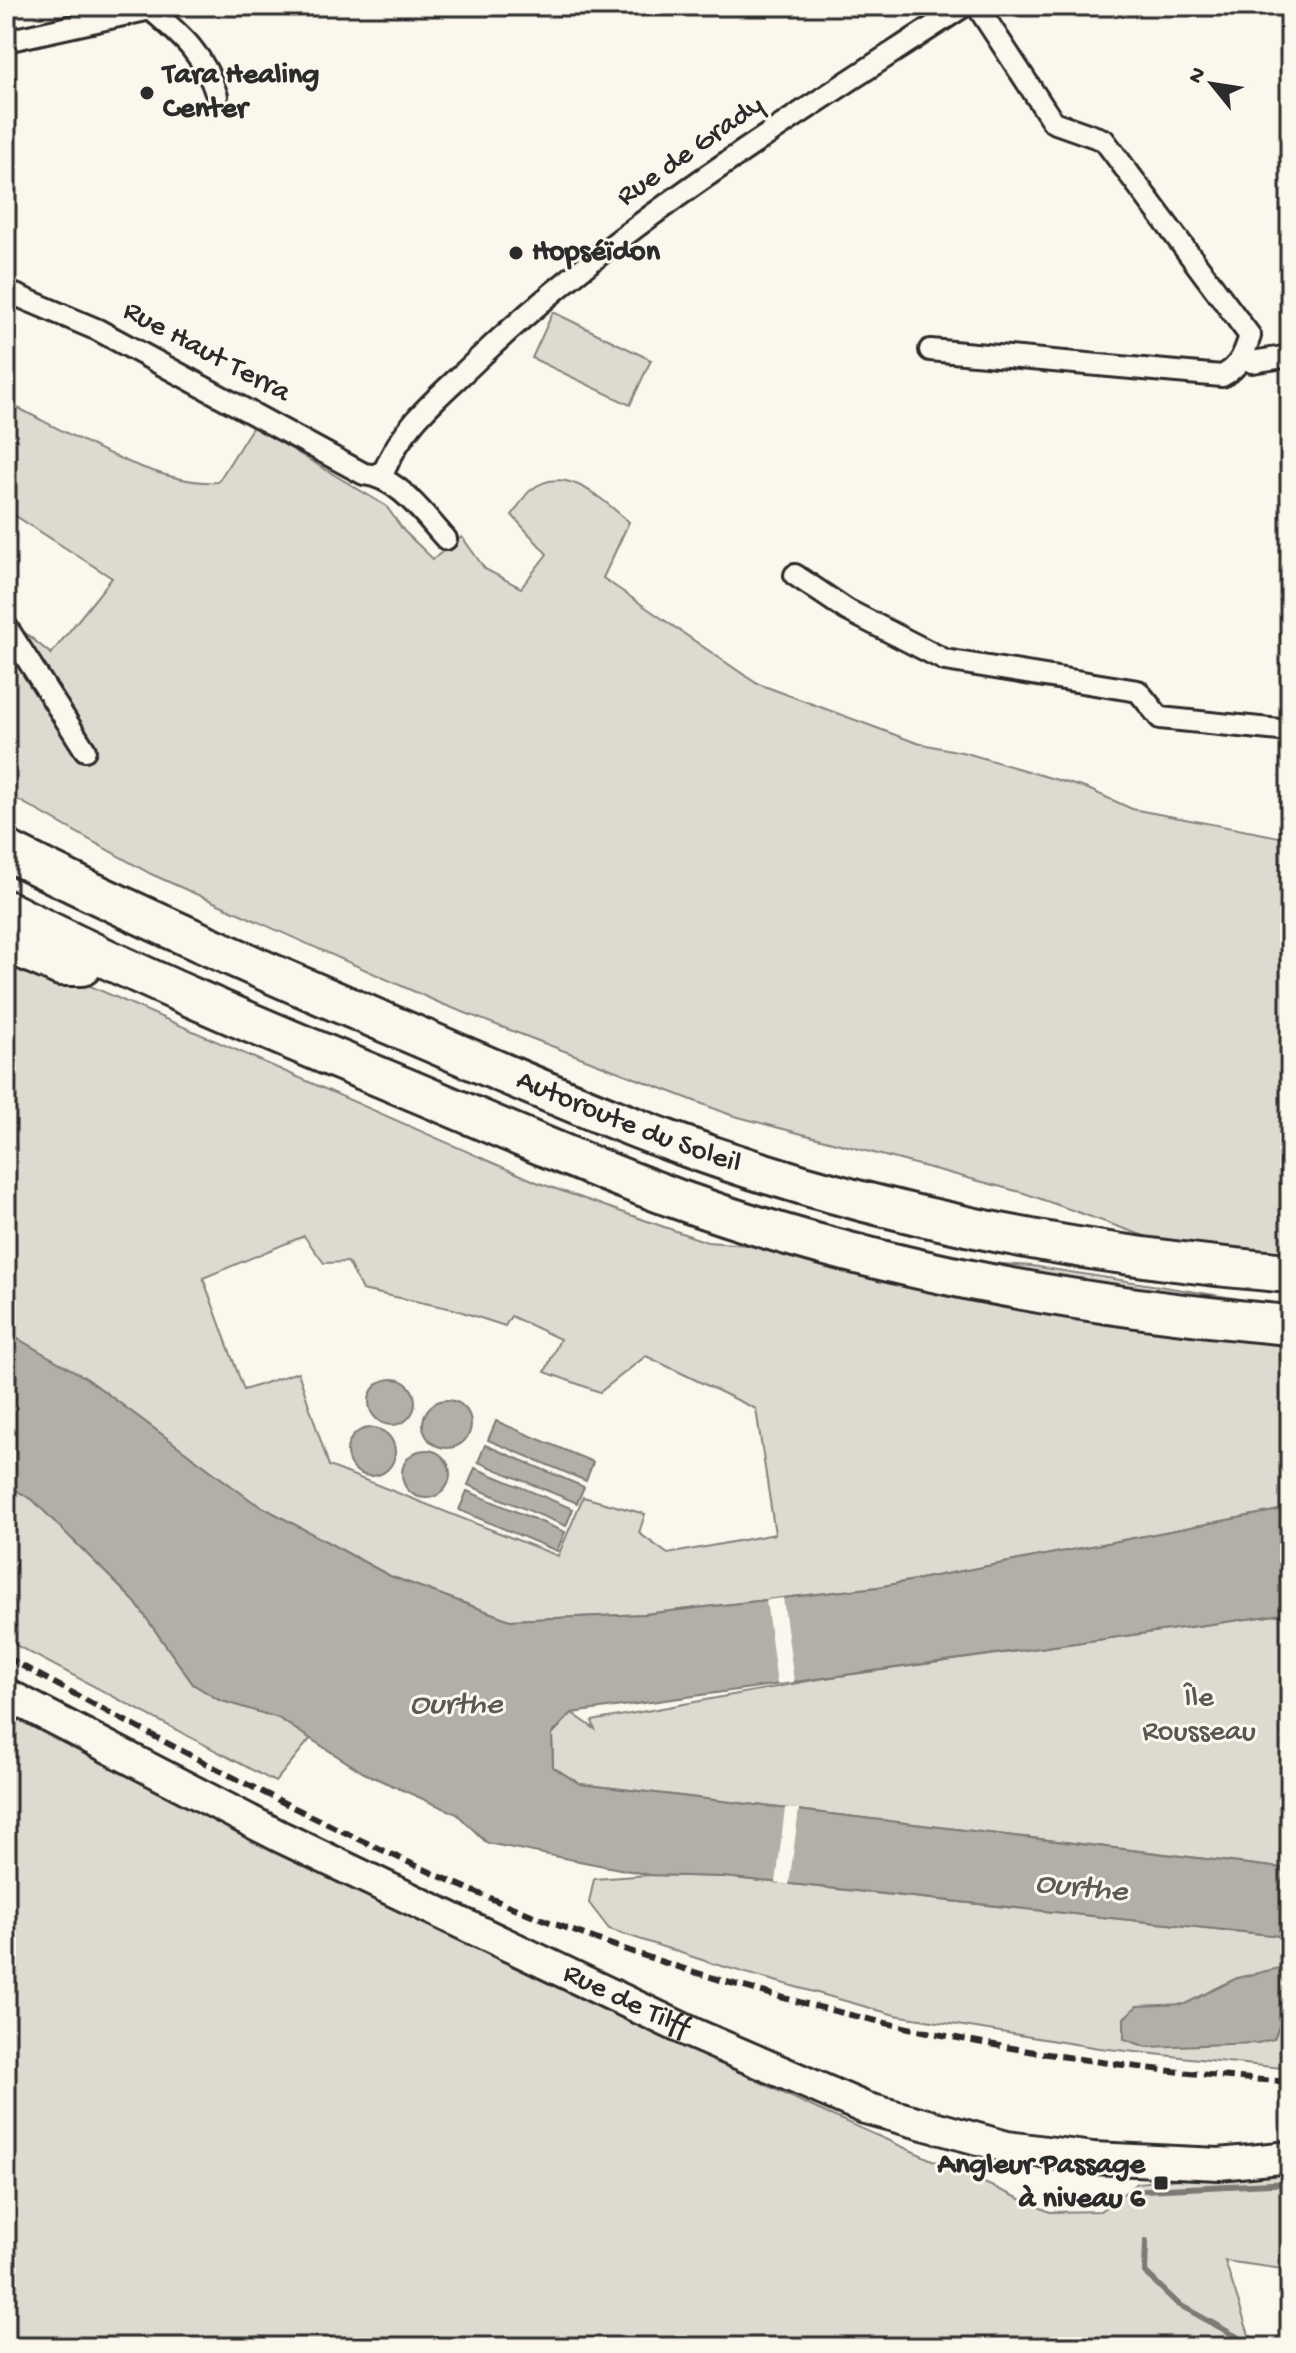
<svg xmlns="http://www.w3.org/2000/svg" width="1296" height="2353" font-family="'Gochi Hand',sans-serif">
<style>
.green{fill:#dddad0;stroke:#84827e;stroke-width:2;fill-rule:evenodd}
.water{fill:#b1afa7;stroke:#7b7a75;stroke-width:2}
.pier{fill:#fbf7ec}
.lines{fill:none;stroke-linecap:round;stroke-linejoin:round}
.stream{stroke:#7b7a75;stroke-width:6}
.minor-casing{stroke:#2b2b2b;stroke-width:26}
.secondary-casing{stroke:#2b2b2b;stroke-width:36}
.motorway-casing{stroke:#2b2b2b;stroke-width:44}
.minor{stroke:#fbf7ec;stroke-width:20}
.secondary{stroke:#fbf7ec;stroke-width:30}
.motorway{stroke:#fbf7ec;stroke-width:38}
.rail{stroke:#2b2b2b;stroke-width:6;stroke-dasharray:12 6;stroke-linecap:butt}
.poi-dot{fill:#2b2b2b;stroke:#fbf7ec;stroke-width:3}
.labels{text-anchor:middle;dominant-baseline:central;stroke-width:6;stroke-linejoin:round;paint-order:stroke}
.poi-label{font-size:30px;font-weight:bold;fill:#2b2b2b;stroke:#fbf7ec;text-anchor:start}
.street-label{font-size:30px;fill:#2b2b2b;stroke:#fbf7ec}
.park-label{font-size:30px;fill:#585754;stroke:#fbf7ec}
.water-label{font-size:32px;font-style:italic;fill:#5a5956;stroke:#fbf7ec}
</style>
<rect width="100%" height="100%" fill="#fbf7ec"/>
<filter id="ink" filterUnits="userSpaceOnUse"><feTurbulence type="fractalNoise" baseFrequency=".0125" numOctaves="2"/><feDisplacementMap in="SourceGraphic" scale="16" xChannelSelector="R" yChannelSelector="G"/><feConvolveMatrix kernelMatrix="1 2 1 2 8 2 1 2 1" color-interpolation-filters="sRGB"/></filter>
<g filter="url(#ink)">
<g class="green">
<path d="M553,312L651,360L630,405L532,358Z"/>
<path d="M6,402C64,430 154,486 218,482L253,426L386,506L404,531L433,559L462,537L485,569L521,588L547,554L512,515C518,508 524,495 531,490C566,462 604,501 629,522L603,578L756,683L917,743L966,753L1088,789L1132,809L1290,839V1288L1024,1193L731,1115L442,1004L151,874L6,793V617L51,654L112,578L11,513L6,517Z"/>
<path d="M6,949L539,1183L707,1242L1032,1266L1290,1307V1508L878,1587L645,1614L510,1620L390,1576L253,1502L86,1378L6,1332ZM304,1236L324,1263L348,1262L362,1290L453,1309L505,1326L511,1316L560,1339L545,1372L600,1392L646,1356L756,1409L775,1534L668,1554L639,1533L645,1514L583,1497L558,1556L329,1466L298,1372L244,1390L203,1278Z"/>
<path d="M6,1484L34,1501L135,1602L193,1684L219,1700L278,1717L311,1738L275,1782L6,1640Z"/>
<path d="M1290,1613V1869L580,1784L553,1767L552,1734L572,1713L595,1729L592,1721L825,1678Z"/>
<path d="M6,1708L609,2011L817,2109L1050,2212L1100,2211L1138,2183L1290,2168V2270L1225,2261L1249,2335L1263,2347H6Z"/>
<path d="M650,1875L724,1877L1290,1937V2069L1099,2048L895,2015L711,1963L609,1929L589,1903L594,1879Z"/>
</g>
<g class="water">
<path d="M6,1332L86,1378L253,1502L390,1576L510,1620L645,1614L878,1587L1290,1508V1613L572,1713L552,1734L553,1767L580,1784L1290,1869V1937L724,1877L650,1875L487,1843L457,1814L364,1773L278,1718L219,1700L193,1684L135,1602L34,1501L6,1484Z"/>
<circle cx="392" cy="1402" r="23"/>
<circle cx="447" cy="1424" r="24"/>
<path d="M496,1421L593,1462L586,1481L488,1440Z"/>
<circle cx="371" cy="1452" r="24"/>
<path d="M485,1445L584,1487L577,1503L478,1462Z"/>
<circle cx="426" cy="1474" r="24"/>
<path d="M475,1468L573,1509L566,1526L468,1485Z"/>
<path d="M467,1491L565,1532L557,1551L459,1510Z"/>
<path d="M1283,1967L1290,1969V1998L1274,2039L1258,2043L1147,2047L1124,2039V2018L1137,2006L1185,2004L1237,1978Z"/>
</g>
<g class="pier">
<path d="M783,1598L794,1682L777,1684L766,1600Z"/>
<path d="M785,1808L799,1809L789,1885L776,1883Z"/>
</g>
<g class="lines">
<g class="stream">
<path d="M1145,2190L1290,2183"/>
<path d="M1146,2241L1145,2272L1178,2304L1241,2339L1248,2347"/>
</g>
<defs>
<g id="minor">
<path d="M149,8C182,36 204,54 217,96"/>
<path d="M6,41L164,6"/>
<path d="M6,291L98,330L364,474C398,477 424,515 446,539"/>
<path d="M930,350L1222,376C1240,367 1244,354 1250,336L1104,140L1053,122L977,6"/>
<path d="M1243,357L1252,362L1290,356"/>
<path d="M375,475L384,471C405,421 439,397 477,360C623,221 796,116 964,6"/>
<path d="M795,575L847,610L945,660L1138,691L1160,718L1290,731"/>
<path d="M6,626L85,750"/>
</g>
<g id="secondary">
<path id="s1" d="M6,1694L279,1836L694,2034L865,2108L1007,2147L1093,2158L1219,2164L1290,2157"/>
</g>
<g id="motorway">
<path id="s2" d="M6,850C135,915 266,972 398,1028C488,1066 578,1107 670,1141C867,1214 1081,1256 1290,1273"/>
<path d="M6,910C134,975 266,1030 399,1085C491,1123 583,1165 677,1199C873,1270 1083,1307 1290,1325"/>
<path d="M6,942L61,966H82"/>
</g>
</defs>
<use href="#minor" class="minor-casing"/>
<use href="#secondary" class="secondary-casing"/>
<use href="#motorway" class="motorway-casing"/>
<use href="#minor" class="minor"/>
<use href="#secondary" class="secondary"/>
<use href="#motorway" class="motorway"/>
<path class="rail" d="M6,1657C163,1742 321,1826 485,1896C740,2003 1014,2062 1290,2082"/>
</g>
</g>
<g class="poi-dot">
<circle cx="147" cy="93" r="8"/>
<circle cx="516" cy="253" r="8"/>
<rect x="1153" y="2175" width="16" height="16" rx="4"/>
</g>
<g class="labels">
<g class="poi-label">
<text x="163" y="76">Tara Healing<tspan x="163" dy="34">Center</tspan></text>
<text x="532" y="253">Hopséïdon</text>
<text x="1145" y="2166" text-anchor="end">Angleur Passage<tspan x="1145" dy="34">à niveau 6</tspan></text>
</g>
<g class="street-label">
<text transform="translate(691 152) rotate(-35)">Rue de Grady</text>
<text transform="translate(206 353) rotate(28)">Rue Haut Terra</text>
<text stroke="none"><textPath href="#s2" startOffset="680">Autoroute du Soleil</textPath></text>
<text stroke="none"><textPath href="#s1" startOffset="692">Rue de Tilff</textPath></text>
</g>
<g class="park-label">
<text x="1199" y="1699">Île<tspan x="1199" dy="34">Rousseau</tspan></text>
</g>
<g class="water-label">
<text x="456" y="1706">Ourthe</text>
<text transform="translate(1081 1889) rotate(6)">Ourthe</text>
</g>
</g>
<rect width="1296" height="2353" fill="none" stroke="#fbf7ec" stroke-width="32"/>
<rect x="16" y="16" width="1264" height="2321" fill="none" stroke="#2b2b2b" stroke-width="3" filter="url(#ink)"/>
<g transform="translate(1212 84) rotate(300)" stroke="#fbf7ec" stroke-width="6" paint-order="stroke">
<path d="M0-6L14 30L0 20L-14 30Z" fill="#2b2b2b"/>
<text y="-12" font-size="22" font-weight="bold" text-anchor="middle" fill="#2b2b2b">N</text>
</g>
</svg>
